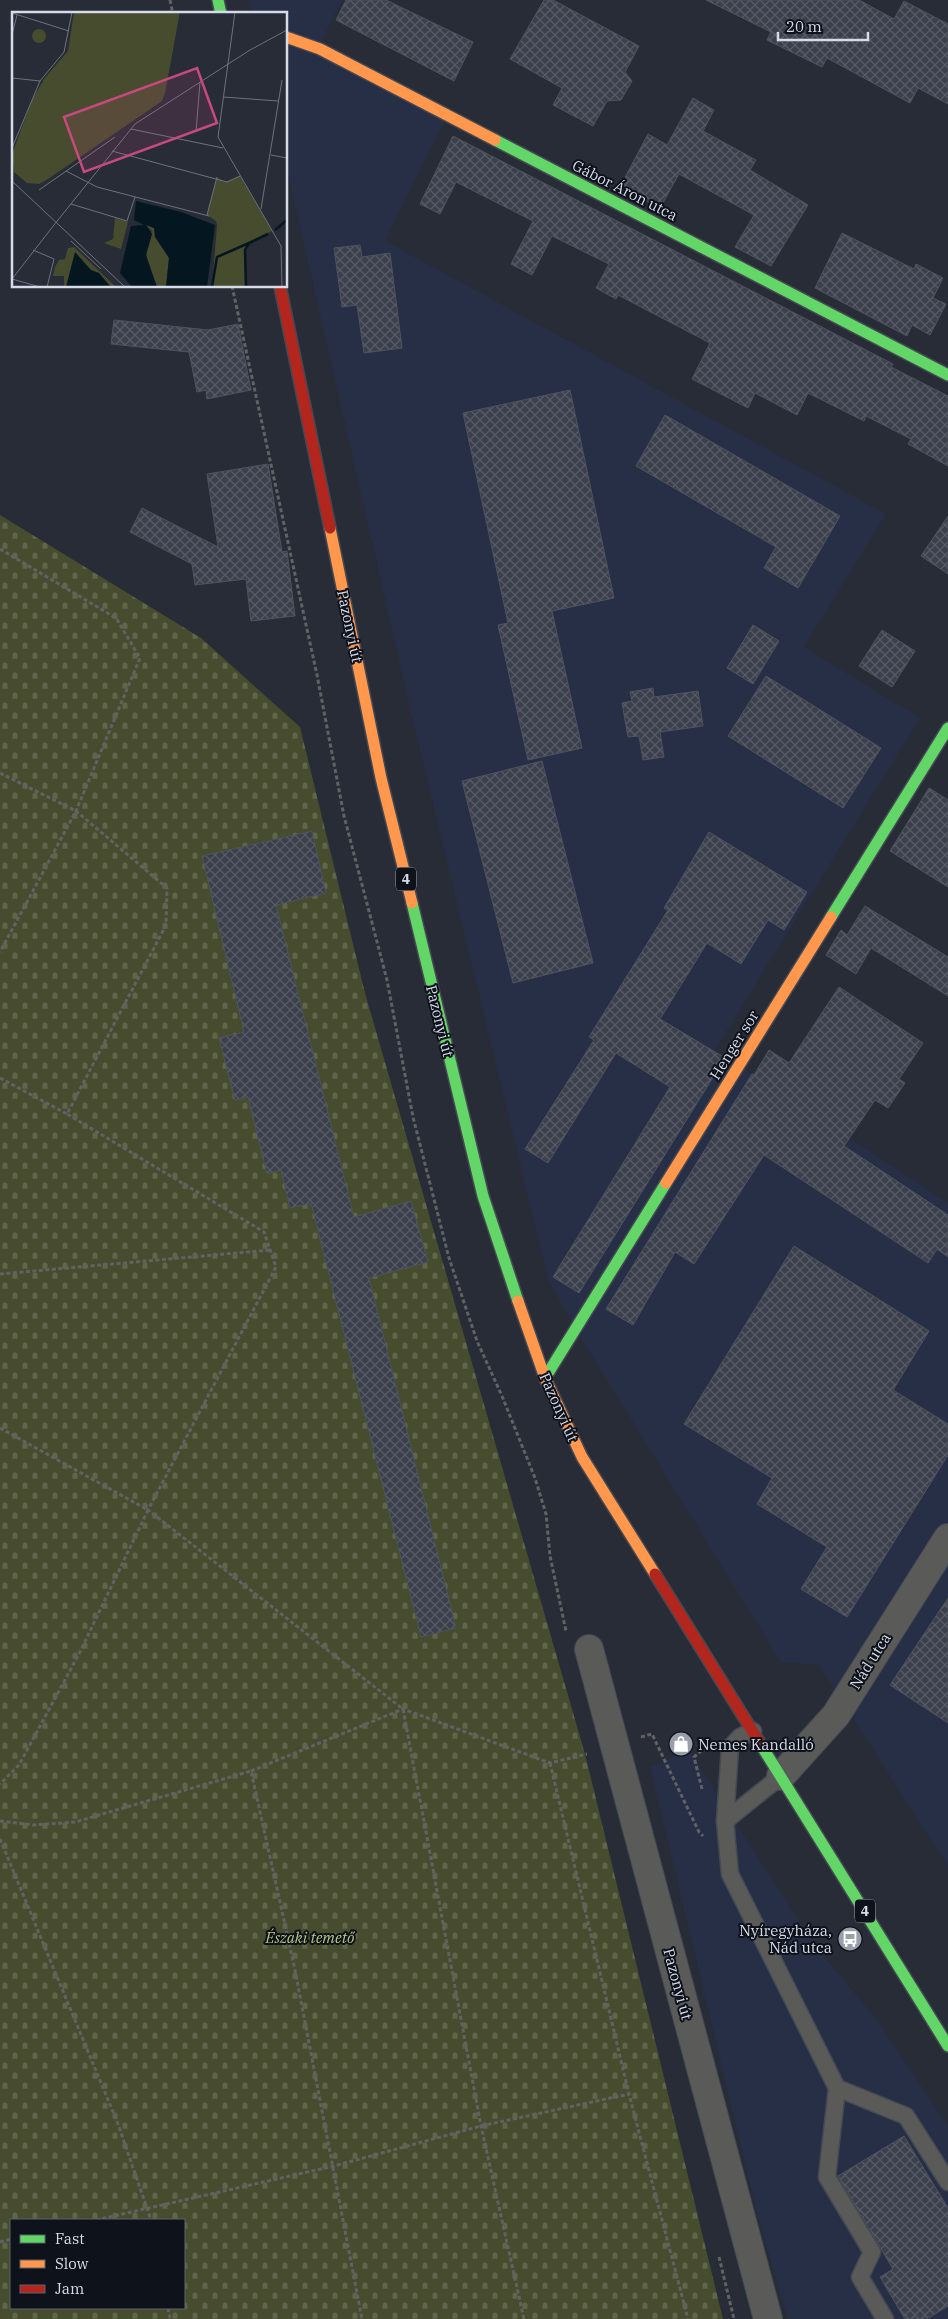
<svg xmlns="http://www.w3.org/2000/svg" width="948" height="2319" font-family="'IBM Plex Serif',serif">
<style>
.built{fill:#272f47}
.cemetery{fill:url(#cemetery-stones);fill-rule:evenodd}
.building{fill:url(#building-cross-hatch);stroke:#4f535d}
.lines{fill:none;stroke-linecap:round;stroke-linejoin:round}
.lane-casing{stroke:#454952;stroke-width:19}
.street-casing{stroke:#454952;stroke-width:30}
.fast-casing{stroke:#454952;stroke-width:14}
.slow-casing{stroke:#454952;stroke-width:14}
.jam-casing{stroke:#454952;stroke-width:14}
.path{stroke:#626265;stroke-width:3;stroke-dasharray:4 2.5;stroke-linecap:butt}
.lane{stroke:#5a5a59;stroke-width:16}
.street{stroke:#5a5a59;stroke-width:28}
.fast{stroke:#63d668;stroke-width:11}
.slow{stroke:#ff974d;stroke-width:11}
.jam{stroke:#b3261e;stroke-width:11}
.labels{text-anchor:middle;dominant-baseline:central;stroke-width:4;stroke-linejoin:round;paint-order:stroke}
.shield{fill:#0e121b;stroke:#9a9fab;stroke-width:1}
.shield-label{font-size:14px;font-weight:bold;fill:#d6dbe9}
.street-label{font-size:15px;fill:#d6dbe9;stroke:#0e121b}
.poi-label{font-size:15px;fill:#d6dbe9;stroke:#0e121b;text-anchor:start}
.park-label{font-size:15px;font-style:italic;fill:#bbc781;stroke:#0e121b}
.inset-river{fill:none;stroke:#04161f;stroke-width:2.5}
.inset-road{fill:none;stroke:#6d727e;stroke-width:1}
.view{fill:#c7497e;fill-opacity:0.15;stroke:#c7497e;stroke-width:2.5}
.inset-edge{fill:none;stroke:#d6dbe9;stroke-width:2.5}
</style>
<defs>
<pattern id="cemetery-stones" width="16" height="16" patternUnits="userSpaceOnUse" patternTransform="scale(1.25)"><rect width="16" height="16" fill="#464c2d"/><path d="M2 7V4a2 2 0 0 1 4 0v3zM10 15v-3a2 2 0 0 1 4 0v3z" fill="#60654b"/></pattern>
<pattern id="building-cross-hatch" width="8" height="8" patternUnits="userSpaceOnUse" patternTransform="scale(1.25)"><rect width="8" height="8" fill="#3c404c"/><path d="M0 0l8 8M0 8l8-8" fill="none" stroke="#575b66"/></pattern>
</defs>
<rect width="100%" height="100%" fill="#272c37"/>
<g class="built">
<path d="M249,0H342L320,44L448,114L385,241L886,514L804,647L920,718L715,1050L948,1203V1866L819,1665L781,1662L576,1330L548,1279L413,721L286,165V14H252Z"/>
<path d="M689,1750L815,1946L878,2021L948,2126V2319H788L758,2217L650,1767Z"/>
</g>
<path class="cemetery" d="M0,515L201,638L300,727L365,993L585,1754L723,2319H0ZM11,2220H184V2308H11Z"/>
<g class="building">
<path d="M346,0H386L473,42L454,81L336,20Z"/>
<path d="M544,0H553L639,46L625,72L632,81L621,100L607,101L593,126L553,105L562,88L510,59Z"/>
<path d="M706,0H859L894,19L904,1L948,24V104L918,88L910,103L827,58L822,67L767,40L771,32Z"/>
<path d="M693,98L714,110L703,131L756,160L750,170L808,205L771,266L735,247L754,215L679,174L660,208L620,187L648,134L667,145Z"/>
<path d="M453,136L893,364L891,367L948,396V466L908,444L911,439L866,416L864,421L808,393L797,415L755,393L748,408L692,379L710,343L618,295L616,299L596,288L609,264L552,236L532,275L511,264L533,221L456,182L440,214L420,204Z"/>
<path d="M842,233L914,269L916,264L943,278L933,298L946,304L930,335L912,325L907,336L815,288Z"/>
<path d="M360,245L362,257L390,253L402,348L364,353L357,305L342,307L334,248Z"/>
<path d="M114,320L208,330L238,324L251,390L207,399L206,390L197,392L189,352L111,344Z"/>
<path d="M570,390L614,598L552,611L582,748L528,760L498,625L508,623L463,413Z"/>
<path d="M665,415L840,516L798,588L764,568L776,547L636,466Z"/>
<path d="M268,464L282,552L287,551L295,616L251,621L246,579L195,585L192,564L130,532L142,508L218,547L207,474Z"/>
<path d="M948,516V574L921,556Z"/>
<path d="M753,625L779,641L753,684L727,668Z"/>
<path d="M882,630L915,651L892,687L859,666Z"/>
<path d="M766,676L881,748L843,808L728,736Z"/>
<path d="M653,688L654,697L698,691L703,726L660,732L664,757L643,760L639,736L628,737L622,703L632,701L630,692Z"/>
<path d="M542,761L593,963L513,983L462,781Z"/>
<path d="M929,788L948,800V887L890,851Z"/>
<path d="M312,831L326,893L276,905L354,1217L411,1201L428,1262L369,1278L456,1628L421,1637L311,1203L290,1208L281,1170L267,1174L248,1097L235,1100L219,1038L244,1032L202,856Z"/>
<path d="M709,832L807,892L784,930L768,920L741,964L707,943L660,1019L725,1058L579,1293L553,1277L670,1087L616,1053L548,1163L525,1149L594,1040L589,1037L668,910L664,908Z"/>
<path d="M865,906L948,957V996L871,948L856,974L826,955L841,930L847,935Z"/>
<path d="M839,987L923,1043L899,1079L905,1083L888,1108L875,1100L844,1146L948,1215V1257L937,1249L928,1263L764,1155L694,1264L675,1252L633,1325L606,1309L752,1074L754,1075L769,1050L789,1063Z"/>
<path d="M794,1246L929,1331L893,1390L948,1424V1455L847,1617L801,1589L827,1547L757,1504L772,1478L684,1424Z"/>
<path d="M948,1598V1723L890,1685Z"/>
<path d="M904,2136L948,2208V2306L927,2319H905L880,2277L893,2269L838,2176Z"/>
</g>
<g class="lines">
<defs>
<g id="lane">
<path d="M753,1731L740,1737L730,1748L725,1821L730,1874L837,2088L906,2116L948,2182"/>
<path d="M725,1821L781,1776"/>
<path d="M837,2088L827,2177L872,2252L860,2277L885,2319"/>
</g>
<g id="street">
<path d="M589,1649L768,2319"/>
<path d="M781,1776L836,1715L948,1538"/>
</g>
<g id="fast">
<path d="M218,0L221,14"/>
<path d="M495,140L948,375"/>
<path d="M412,903L483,1196L518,1301"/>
<path d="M831,917L948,728"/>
<path d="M545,1378L666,1183"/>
<path d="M761,1745L948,2046"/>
</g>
<g id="slow">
<path d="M286,37L320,49L495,140"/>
<path d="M330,528L381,778L412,903"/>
<path d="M666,1183L831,917"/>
<path d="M518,1301L545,1378L582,1457L655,1574"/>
</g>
<g id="jam">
<path d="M280,286L330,528"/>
<path d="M655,1574L761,1745"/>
</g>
</defs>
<use href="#lane" class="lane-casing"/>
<use href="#street" class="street-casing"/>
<use href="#fast" class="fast-casing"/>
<use href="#slow" class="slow-casing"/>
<use href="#jam" class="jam-casing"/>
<g class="path">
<path d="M170,0L173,14"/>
<path d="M232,286L317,675L344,816L387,980L413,1117L449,1258L477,1341L502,1396L535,1478L546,1514L550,1556L566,1631"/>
<path d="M0,549L116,618L140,658L76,811L0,952"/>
<path d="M0,773L76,811L167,888L166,925L67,1114L264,1232L276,1267L148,1510L403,1709L481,2126L524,2319"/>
<path d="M0,1078L67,1114"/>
<path d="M0,1274L270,1250"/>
<path d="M0,1428L148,1510L80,1652L19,1765L0,1784"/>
<path d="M641,1737L652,1734L699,1832L703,1836"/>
<path d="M550,1763L629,2094L688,2319"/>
<path d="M251,1771L403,1709L550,1763L587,1754"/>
<path d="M702,1789L694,1757L706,1747"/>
<path d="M0,1821L33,1825L75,1822L251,1771L295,1970L362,2319"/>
<path d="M0,1839L118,2124L151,2220"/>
<path d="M96,2220L334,2166L481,2126L629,2094"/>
<path d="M0,2242L11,2239"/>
<path d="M719,2257L734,2319"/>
<path d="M168,2308L170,2319"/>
</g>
<use href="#lane" class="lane"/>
<use href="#street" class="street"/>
<use href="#fast" class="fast"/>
<use href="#slow" class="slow"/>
<use href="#jam" class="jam"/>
</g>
<defs>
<symbol id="shop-disc" viewBox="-11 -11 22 22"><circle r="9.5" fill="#999eab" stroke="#0e121b"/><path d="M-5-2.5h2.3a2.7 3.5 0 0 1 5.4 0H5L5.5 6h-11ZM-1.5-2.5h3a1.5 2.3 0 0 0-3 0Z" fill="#fff"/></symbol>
<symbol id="bus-disc" viewBox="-11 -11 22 22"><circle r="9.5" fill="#999eab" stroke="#0e121b"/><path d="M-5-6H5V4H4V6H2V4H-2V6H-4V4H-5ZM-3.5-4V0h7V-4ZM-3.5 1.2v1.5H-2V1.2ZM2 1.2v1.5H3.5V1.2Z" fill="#fff"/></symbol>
</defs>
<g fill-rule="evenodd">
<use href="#shop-disc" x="667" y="1730" width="28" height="28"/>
<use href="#bus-disc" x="836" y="1925" width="28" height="28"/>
</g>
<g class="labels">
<g class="shield">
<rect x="396" y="867.5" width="20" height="23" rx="4"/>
<rect x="855" y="1899.5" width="20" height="23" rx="4"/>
</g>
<g class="shield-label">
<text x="406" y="879">4</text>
<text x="865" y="1911">4</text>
</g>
<g class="street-label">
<text transform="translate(625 190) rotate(27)">Gábor Áron utca</text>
<text transform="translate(350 626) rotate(78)">Pazonyi út</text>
<text transform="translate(440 1021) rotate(76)">Pazonyi út</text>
<text transform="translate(734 1045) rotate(-58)">Henger sor</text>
<text transform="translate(559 1407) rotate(66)">Pazonyi út</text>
<text transform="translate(870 1661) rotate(-58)">Nád utca</text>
<text transform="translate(678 1984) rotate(75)">Pazonyi út</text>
</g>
<g class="poi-label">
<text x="698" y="1744">Nemes Kandalló</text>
<text x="832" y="1930" text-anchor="end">Nyíregyháza,<tspan x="832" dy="17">Nád utca</tspan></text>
</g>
<g class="park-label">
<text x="310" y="1937">Északi temető</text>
</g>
</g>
<g transform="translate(12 12)">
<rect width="275" height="275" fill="#272c37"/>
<path d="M62,0H168L153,81L150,89L36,167L27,172L15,171L2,160L0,142L20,88L32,67L56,39Z" fill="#464c2d"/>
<path d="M228,164L260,219L237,231L234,238V275H200L205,213L204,209L195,203L205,165L213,170ZM103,206L116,210L109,237L92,231L101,227ZM134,213L142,216L157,246L154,275H145L135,251L134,236L140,219ZM62,235L104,275H52V264H41L43,255L47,248L53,247L56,236Z" fill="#464c2d"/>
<path d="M20 24a7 7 0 1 1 14 0a7 7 0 1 1-14 0Z" fill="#464c2d"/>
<path d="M124,189L169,200L203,213L195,275H154L157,246L143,225L142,216L134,213L140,222L134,243L145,275H120L108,261L119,214L132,213L122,208ZM63,240L79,258L87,261L99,275H54Z" fill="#04161f"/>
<path class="inset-river" d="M263,218L275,208M200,275L205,245L237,231M234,275L233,238L237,231L256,222"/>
<path class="inset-road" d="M223,0L206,125L269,234L270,275M0,1L57,19M0,23L5,3M0,66L28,69M211,85L266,89M119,117L211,136M184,120L188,70M0,136L28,69L52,40L60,0M100,139L215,170L228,164M259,143L275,146M54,159L85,175L197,204M0,169L113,275M27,178L103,125M59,192L115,209L123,185M249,197L270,68M195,203L205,165M42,213L123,112L238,38L275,18M59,229L89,257M21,238L42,247L35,275M0,267L42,213M0,267L28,275"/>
<path class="view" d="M185,56L205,111L72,160L52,105Z"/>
<rect width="275" height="275" class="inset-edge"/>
</g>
<rect x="10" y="2219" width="175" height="90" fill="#0e121b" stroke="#5e626d"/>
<rect x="20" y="2235" width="25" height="8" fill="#63d668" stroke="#5e626d"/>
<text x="55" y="2244" font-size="15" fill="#d6dbe9">Fast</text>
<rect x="20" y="2260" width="25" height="8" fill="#ff974d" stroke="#5e626d"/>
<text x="55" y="2269" font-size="15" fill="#d6dbe9">Slow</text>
<rect x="20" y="2285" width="25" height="8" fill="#b3261e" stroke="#5e626d"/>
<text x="55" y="2294" font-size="15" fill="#d6dbe9">Jam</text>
<path d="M778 32v8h90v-8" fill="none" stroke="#d6dbe9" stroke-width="2.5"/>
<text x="786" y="32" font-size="15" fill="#d6dbe9" stroke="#0e121b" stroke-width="4" paint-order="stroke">20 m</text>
</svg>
